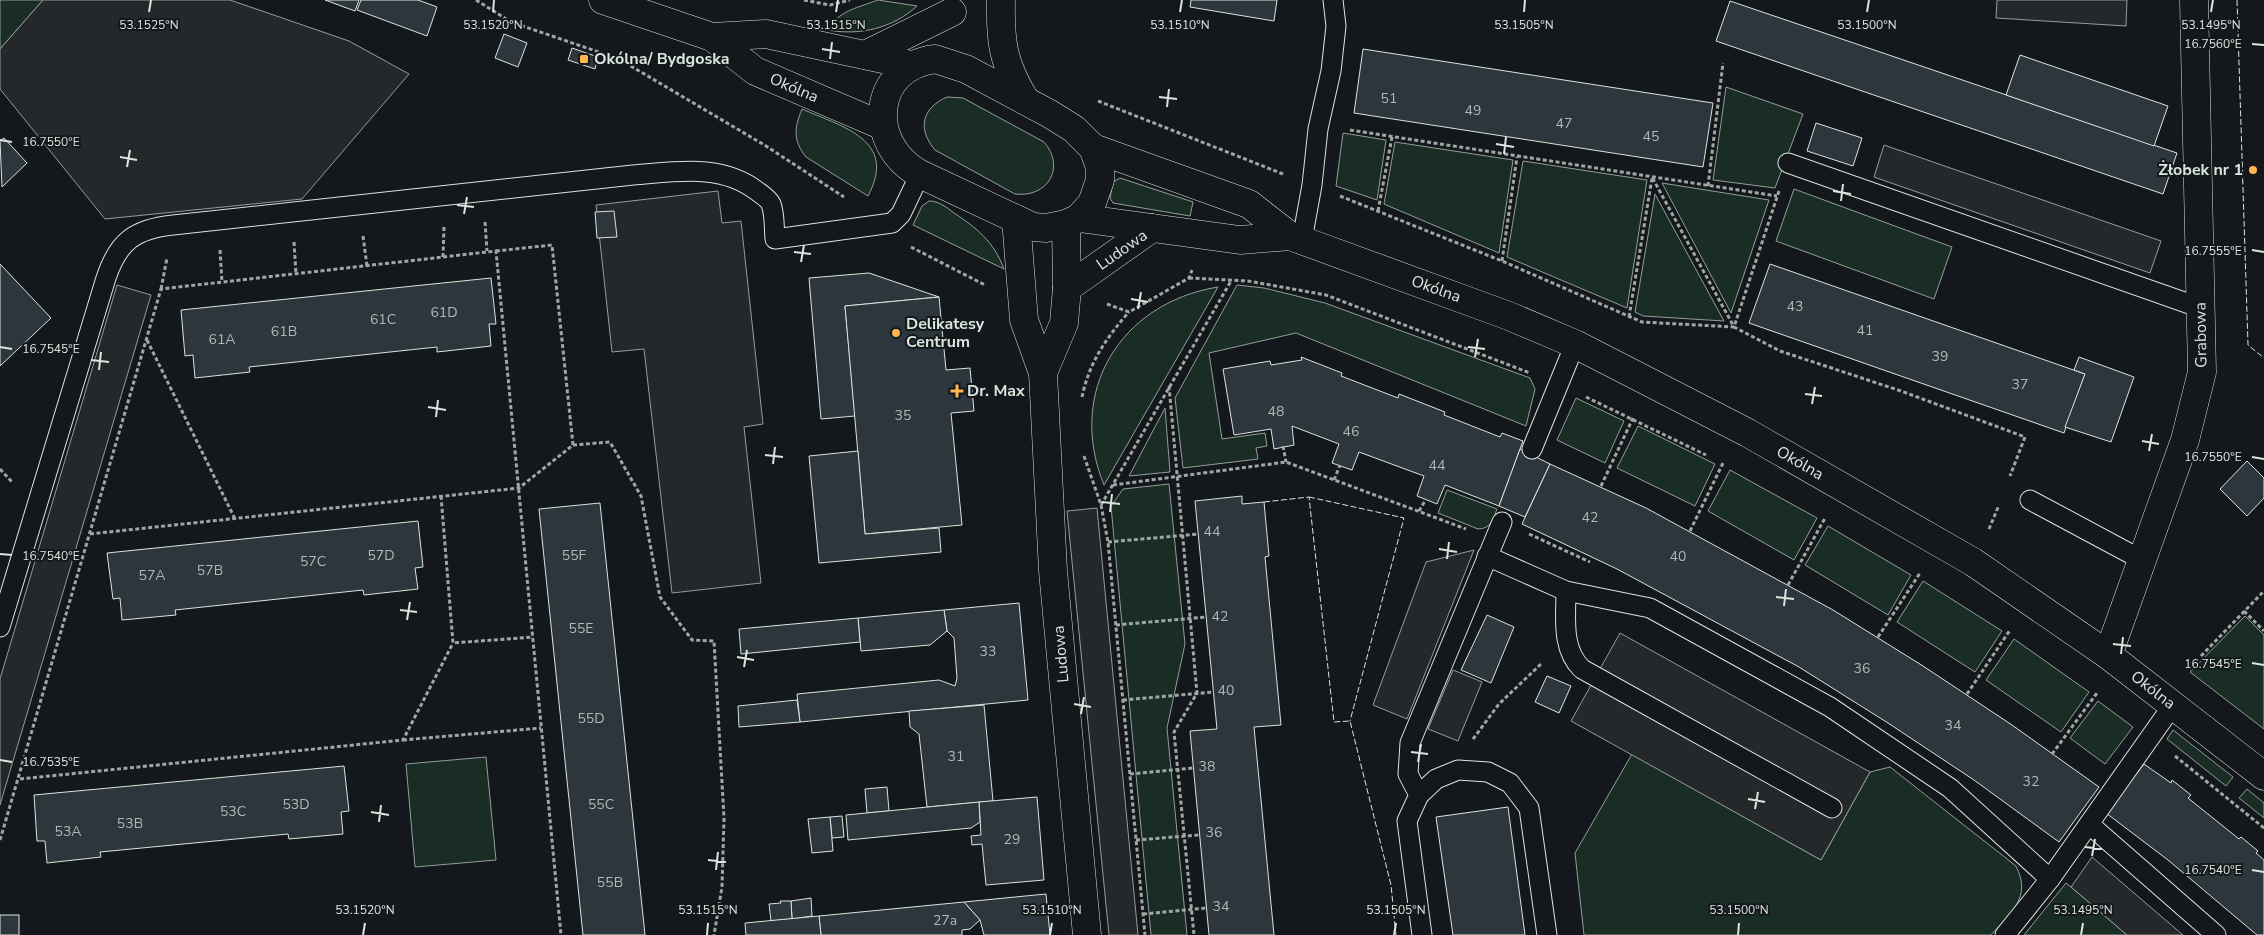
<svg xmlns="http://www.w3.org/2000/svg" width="2264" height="935" font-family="'Nunito Sans',sans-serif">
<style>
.green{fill:#1a2d24;stroke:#939e99}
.parking{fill:#24282b;stroke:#939e99}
.building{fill:#2c363c;stroke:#d8e6dc}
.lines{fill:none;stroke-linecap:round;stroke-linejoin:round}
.service-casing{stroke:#d8e6dc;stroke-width:21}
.minor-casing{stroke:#d8e6dc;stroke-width:29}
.tertiary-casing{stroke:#d8e6dc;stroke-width:29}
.path{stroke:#9da8a2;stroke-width:3;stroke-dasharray:4 2.5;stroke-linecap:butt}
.service{stroke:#14181c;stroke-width:19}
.minor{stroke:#14181c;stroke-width:28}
.tertiary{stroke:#14181c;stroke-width:28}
.fence{stroke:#d8e6dc;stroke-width:1;stroke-dasharray:6 2.5;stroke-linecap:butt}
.ticks{fill:none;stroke:#d8e6dc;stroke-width:2}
.poi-dot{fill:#ffb74d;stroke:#14181c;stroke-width:2}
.labels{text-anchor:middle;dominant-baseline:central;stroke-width:4;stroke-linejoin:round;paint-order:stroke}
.number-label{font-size:14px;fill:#adbab4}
.poi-label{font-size:16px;font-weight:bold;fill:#d8e6dc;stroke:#14181c;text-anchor:start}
.street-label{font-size:16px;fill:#d8e6dc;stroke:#14181c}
.ticks-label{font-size:12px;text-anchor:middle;fill:#d8e6dc;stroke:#14181c;stroke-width:4;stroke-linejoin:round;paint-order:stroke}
</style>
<rect width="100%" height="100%" fill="#14181c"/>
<g class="green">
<path d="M0,0H43L0,49Z"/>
<path d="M878,0L917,6C893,28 860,36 828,30C837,11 860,7 878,0Z"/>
<path d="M1726,87L1803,114L1775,188L1713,180Z"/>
<path d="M947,97L963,98L1044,142C1066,167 1048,198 1015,194L935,150C917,129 922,108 947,97Z"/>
<path d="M802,109C843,127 898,140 868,196L806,157C793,141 794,128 802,109Z"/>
<path d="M1343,133L1386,140L1377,200L1336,186Z"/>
<path d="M1395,142L1513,160L1499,253L1384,204Z"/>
<path d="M1523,161L1647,180L1627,308L1507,257Z"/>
<path d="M1120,178L1193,202L1190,216L1113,203L1110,198L1113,182Z"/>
<path d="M1662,183L1769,200L1731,313Z"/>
<path d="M1794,189L1952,247L1934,299L1776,241Z"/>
<path d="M1655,194L1724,321L1643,316L1635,312Z"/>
<path d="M929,201C939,201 946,207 954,213C977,228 994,242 1004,269L913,225L922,206Z"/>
<path d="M1237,285L1264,288L1325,303L1530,378L1535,389L1526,426L1296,333L1209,353L1222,439L1265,433L1267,446L1256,448L1258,459L1183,468L1175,398Z"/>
<path d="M1218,287L1104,485C1066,392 1120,303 1218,287Z"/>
<path d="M1576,398L1624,421L1605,463L1557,440Z"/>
<path d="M1165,408L1170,472L1129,476Z"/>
<path d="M1638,426L1715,464L1695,506L1617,468Z"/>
<path d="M1730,470L1817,518L1794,560L1708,511Z"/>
<path d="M1169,484L1185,644L1167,728L1187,935H1151L1111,506L1123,489Z"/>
<path d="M1447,490L1497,509C1493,519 1491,529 1478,529L1438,513Z"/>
<path d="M1828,526L1911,575L1888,615L1805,565Z"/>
<path d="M1923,581L2002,631L1975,672L1897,622Z"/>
<path d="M2245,616L2264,635V729L2190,672Z"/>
<path d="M2014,639L2089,692L2061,732L1986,680Z"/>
<path d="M2098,701L2133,727L2105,764L2070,738Z"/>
<path d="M2173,730L2233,777L2226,786L2167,739Z"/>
<path d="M1632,754L1821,860L1870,772L1890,767L2016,866C2032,898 2011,912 1991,935H1584L1575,853Z"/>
<path d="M486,757L496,860L415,867L406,764Z"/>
<path d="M2247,789L2264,803V818L2239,798Z"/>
<path d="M2066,883L2071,887L2127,935H2024Z"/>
</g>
<g class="parking">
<path d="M43,0H230L349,41L409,74L302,199L105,219L0,89V49Z"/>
<path d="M1997,0H2127L2126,26L1996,18Z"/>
<path d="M1884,145L2161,241L2150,273L1874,177Z"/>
<path d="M718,191L722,223L741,221L763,424L744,427L761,583L672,593L644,349L612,352L596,205Z"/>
<path d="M117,285L151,295L0,805V679Z"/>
<path d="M1097,508L1138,935H1109L1067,511Z"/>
<path d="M1474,550L1407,719L1373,705L1426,562Z"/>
<path d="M1620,633L1870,772L1821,860L1571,721Z"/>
<path d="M1453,670L1482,682L1458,741L1428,729Z"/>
<path d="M2092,857L2183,935H2127L2071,887Z"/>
</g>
<g class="building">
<path d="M325,0H359L355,11Z"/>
<path d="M361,0H418L437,7L427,36L357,10Z"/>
<path d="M1191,0H1277L1274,21L1190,7Z"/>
<path d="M1730,1L2177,153L2163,194L1716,41Z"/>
<path d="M504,34L527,43L518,67L495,58Z"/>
<path d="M572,48L598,57L595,69L568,60Z"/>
<path d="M1363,49L1713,103L1703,167L1354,113Z"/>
<path d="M2020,55L2168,106L2154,146L2006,95Z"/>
<path d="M1816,123L1862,138L1853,166L1807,151Z"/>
<path d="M4,138L27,163L2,187L0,141Z"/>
<path d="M614,211L617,237L597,238L595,212Z"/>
<path d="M0,264L51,318L0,366Z"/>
<path d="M1770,264L2085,374L2064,433L1749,323Z"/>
<path d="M869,273L939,297L845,306L855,416L821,419L809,278Z"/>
<path d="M491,278L496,324H489L491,346L437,352V347L249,367L250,372L195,378L193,355L185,356L181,310Z"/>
<path d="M939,297L946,370L970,368L974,411L951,413L962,525L865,534L845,306Z"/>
<path d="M1301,357L1342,373L1341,376L1398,398L1399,394L1445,412L1444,415L1500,437L1502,433L1523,441L1499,506L1445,485L1437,504L1417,496L1424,476L1359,452L1352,470L1332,463L1339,444L1292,426L1294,445L1274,449L1271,429L1234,435L1223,369L1270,361L1271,365L1302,360Z"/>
<path d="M2079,357L2134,377L2111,442L2065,427L2085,374L2074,370Z"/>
<path d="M1520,449L1550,464L1525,517L1499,506Z"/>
<path d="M858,451L865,534L939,528L941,552L819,563L809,456Z"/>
<path d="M2247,461L2264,478V498L2247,516L2220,489Z"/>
<path d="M1550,464L1646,508L1833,610L1923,666L2012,725L2099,787L2059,842L1974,780L1888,723L1799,667L1617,569L1522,524Z"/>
<path d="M1242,496V504L1264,502L1269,556L1265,557L1281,725L1254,727L1274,935H1209L1190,731L1217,729L1195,501Z"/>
<path d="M600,503L645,935H583L539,509Z"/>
<path d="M418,521L423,567L415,568L418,589L364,595L363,590L175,610L176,615L122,620L120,598L113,599L107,553Z"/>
<path d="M1019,603L1028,700L800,722L797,694L939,680L955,686L957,678L954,638L947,631L944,610Z"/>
<path d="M944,610L947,631L930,645L861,651L858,618Z"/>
<path d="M1487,615L1514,627L1491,683L1461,670Z"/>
<path d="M858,618L860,642L741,654L739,629Z"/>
<path d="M1547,676L1571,686L1559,713L1535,702Z"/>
<path d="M797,700L800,722L739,727L738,706Z"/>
<path d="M984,705L993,801L927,807L919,734L910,727L909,711Z"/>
<path d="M2144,764L2171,783L2172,780L2191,795L2188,798L2239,839L2241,837L2258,851L2256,853L2264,860V935H2257L2168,860L2106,813Z"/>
<path d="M344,766L349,811L341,812L343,834L289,839L288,834L100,852L101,857L47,863L45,841H37L34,795Z"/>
<path d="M887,787L889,811L867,813L865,789Z"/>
<path d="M1037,797L1044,880L986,885L982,844L972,845L971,836L981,835L979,802Z"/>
<path d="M979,802L980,822L971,828L848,840L846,815Z"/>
<path d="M1508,807L1525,935H1453L1436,817Z"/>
<path d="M842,816L844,837L832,838L830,817Z"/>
<path d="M830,817L833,851L812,853L808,819Z"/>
<path d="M1046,894L1050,935H984L980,920L964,902Z"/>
<path d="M811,898L812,916L792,919L791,901Z"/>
<path d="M780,901H791L792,919L771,921L769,904L781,903Z"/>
<path d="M964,902L980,920L970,929L962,930V935H821L819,916Z"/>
<rect x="0" y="915" width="19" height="20"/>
<path d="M819,916L821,935H746L745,923Z"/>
</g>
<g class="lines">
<defs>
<g id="service">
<path d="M1788,163L2201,308"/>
<path d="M1302,240L1312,185L1318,129L1331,71L1336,26L1333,0"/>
<path d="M1532,449L1575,344"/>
<path d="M2030,500L2142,560"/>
<path d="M1487,556L1566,591L1650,608L1830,707L1950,788L2050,879"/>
<path d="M1566,591C1566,617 1561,649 1582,669L1832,808"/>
<path d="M0,627L106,278C118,242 134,229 173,225L633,175C675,172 721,163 757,191C761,194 769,199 771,204C775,214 774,229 775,239L892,223L901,214L920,174"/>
<path d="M1419,795L1436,779L1458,770L1488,772L1510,783L1529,808L1547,935"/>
<path d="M2089,824L2216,935"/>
<path d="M1422,935L1407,821L1419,795L1408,774L1410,743L1502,522"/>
<path d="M2005,935L2050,879L2173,705"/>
</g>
<g id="minor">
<path d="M1016,219L1024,320L1043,373L1053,571L1087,935"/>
<path d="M1067,288L1152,228"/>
<path d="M1043,373L1064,323L1067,288L1066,224"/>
<path d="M2108,655L2185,440L2202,372L2194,0"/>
</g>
<g id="tertiary">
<path d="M603,0L712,37L755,71L883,126"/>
<path d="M1001,0C1000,43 1003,63 1025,100"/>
<path d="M712,37L766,34L911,65"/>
<path d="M865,55L952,12"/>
<path d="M935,59L966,69L1050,114L1074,129L1093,148L1100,167V180L1092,203L1079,218L1066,224L1046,228L1033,227L920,174C866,145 871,67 935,59Z"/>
<path d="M1093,148L1249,204L1290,236L1509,316L1575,344L1748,433L1973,562L2108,655L2264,776"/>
<path d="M1079,218L1240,240L1290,236"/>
</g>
</defs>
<use href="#service" class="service-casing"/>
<use href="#minor" class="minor-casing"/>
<use href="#tertiary" class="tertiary-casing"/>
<g class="path">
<path d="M476,0L511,22L619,59L766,146L844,197"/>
<path d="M804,0L830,5L850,0"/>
<path d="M1098,101L1283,174"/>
<path d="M1350,130L1777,196"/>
<path d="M1708,186L1723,63"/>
<path d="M1779,191L1734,327L1780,351L1901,391L2025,437L2010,476"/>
<path d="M1340,196L1502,261L1642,322L1734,327L1652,177"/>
<path d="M1378,211L1392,137"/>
<path d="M485,222L487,251"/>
<path d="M363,236L367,266"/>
<path d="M294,242L296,274"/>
<path d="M911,247L985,285"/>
<path d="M220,250L222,282"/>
<path d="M443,257L444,227"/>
<path d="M1502,261L1517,157"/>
<path d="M1189,278L1248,281L1326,295L1530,373"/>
<path d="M161,289L167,258"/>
<path d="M1107,304L1129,312L1189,278L1192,270"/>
<path d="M1629,317L1652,178"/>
<path d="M147,340L235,519"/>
<path d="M1169,386L1197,693L1174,732L1194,935"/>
<path d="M1082,397C1089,363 1106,338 1129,312"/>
<path d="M1586,397L1706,455"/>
<path d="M573,445L610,442L641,496L660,597L692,640L714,641L724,818L722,887L714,935"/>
<path d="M1283,446L1286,462"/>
<path d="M1084,456L1101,505L1108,542L1145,935"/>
<path d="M0,469L12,482"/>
<path d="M1334,480L1340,465"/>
<path d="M1113,485L1286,462L1466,529"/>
<path d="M1601,486L1633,418"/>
<path d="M441,496L453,643L533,637"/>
<path d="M1101,505L1231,281"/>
<path d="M1419,511L1426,499"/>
<path d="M1989,529L1999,505"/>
<path d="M1690,531L1723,463"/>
<path d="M90,534L519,488L573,445L552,245L496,251"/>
<path d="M1529,534L1590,562"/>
<path d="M1108,542L1199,534"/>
<path d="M1788,585L1825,518"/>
<path d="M2244,611L2264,631"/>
<path d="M1116,625L1206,617"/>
<path d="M1878,637L1920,573"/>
<path d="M2201,656L2264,591"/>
<path d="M1967,694L2010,630"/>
<path d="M1123,700L1214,692"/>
<path d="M1473,739L1499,704L1542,663"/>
<path d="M403,740L541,728"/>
<path d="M2052,754L2097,693"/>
<path d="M2175,756L2264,828"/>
<path d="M1130,774L1193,768"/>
<path d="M20,779L403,740L453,643"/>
<path d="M0,840L161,289L496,251L561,935"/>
<path d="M1136,840L1199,835"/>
<path d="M1143,914L1206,908"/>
</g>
<use href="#service" class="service"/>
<use href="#minor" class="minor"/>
<use href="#tertiary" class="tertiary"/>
<g class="fence">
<path d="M2237,0L2248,345L2264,358"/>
<path d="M1309,497L1404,518L1350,721"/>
<path d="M1264,502L1309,497L1334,722L1350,721L1391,885L1396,935"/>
</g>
</g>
<path class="ticks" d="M149,12L151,0M493,12L494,0M836,12L838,0M1180,12L1182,0M1524,12L1525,0M1867,12L1869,0M2211,12L2213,0M2252,44L2264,45M822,49L840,52M830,59L832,42M1159,97L1177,99M1167,107L1169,89M0,140L12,142M1496,144L1514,147M1504,154L1506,137M120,157L137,160M127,167L130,150M1833,191L1851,194M1841,201L1843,184M457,205L474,207M464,214L467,197M2252,250L2264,252M794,252L811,254M801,262L804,245M1131,299L1148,302M1138,309L1141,292M0,347L12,349M1468,347L1485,349M1475,357L1478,339M91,360L109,362M99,370L101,352M1805,394L1822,396M1812,404L1815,387M428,407L446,410M436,417L438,400M2142,441L2159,444M2149,451L2152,434M765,455L783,457M2252,457L2264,459M773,464L775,447M1102,502L1120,504M1110,512L1112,494M1439,549L1457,552M0,554L12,555M1447,559L1449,542M1776,597L1794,599M1784,606L1786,589M400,610L417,612M407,620L410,602M2113,644L2131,646M2121,654L2123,637M737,657L754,660M2252,663L2264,665M744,667L747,650M1074,704L1091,707M1081,714L1084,697M1411,752L1428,754M0,760L12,762M1418,762L1421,744M1748,799L1765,802M1755,809L1758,792M371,812L389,815M379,822L381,805M2085,847L2102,849M2092,856L2095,839M708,860L726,862M716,870L718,852M2252,870L2264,872M363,935L365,923M707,935L708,923M1050,935L1052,923M1394,935L1396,923M1738,935L1739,923M2081,935L2083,923"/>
<g class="poi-dot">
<rect x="579" y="54" width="10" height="10" rx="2.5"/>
<circle cx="2253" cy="170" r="5"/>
<circle cx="896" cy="333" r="5"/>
<path d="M954.5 383.5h5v5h5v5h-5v5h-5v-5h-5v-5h5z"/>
</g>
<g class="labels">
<g class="number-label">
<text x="1389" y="98">51</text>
<text x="1473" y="110">49</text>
<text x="1564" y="123">47</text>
<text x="1651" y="136">45</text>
<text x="1795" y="306">43</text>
<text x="444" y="312">61D</text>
<text x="383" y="319">61C</text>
<text x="1865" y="330">41</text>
<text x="284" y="331">61B</text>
<text x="222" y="339">61A</text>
<text x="1940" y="356">39</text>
<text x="2020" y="384">37</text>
<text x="1276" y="411">48</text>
<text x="903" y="415">35</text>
<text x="1351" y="431">46</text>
<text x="1437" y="465">44</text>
<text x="1590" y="517">42</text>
<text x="1212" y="531">44</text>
<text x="381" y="555">57D</text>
<text x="574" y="555">55F</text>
<text x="1678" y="556">40</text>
<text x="313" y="561">57C</text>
<text x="210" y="570">57B</text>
<text x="152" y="575">57A</text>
<text x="1220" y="616">42</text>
<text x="581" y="628">55E</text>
<text x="988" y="651">33</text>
<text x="1862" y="668">36</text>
<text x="1226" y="690">40</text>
<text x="591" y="718">55D</text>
<text x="1953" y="725">34</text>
<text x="956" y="756">31</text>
<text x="1207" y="766">38</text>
<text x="2031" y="781">32</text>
<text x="296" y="804">53D</text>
<text x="601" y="804">55C</text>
<text x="233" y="811">53C</text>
<text x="130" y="823">53B</text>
<text x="68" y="831">53A</text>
<text x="1214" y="832">36</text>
<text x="1012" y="839">29</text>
<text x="610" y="882">55B</text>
<text x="1221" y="906">34</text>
<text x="945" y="920">27a</text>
</g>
<g class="poi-label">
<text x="594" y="59">Okólna/ Bydgoska</text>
<text x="2243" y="170" text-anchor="end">Żłobek nr 1</text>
<text x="906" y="324">Delikatesy<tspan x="906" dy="18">Centrum</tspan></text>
<text x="967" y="391">Dr. Max</text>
</g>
<g class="street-label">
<text transform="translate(794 88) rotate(23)">Okólna</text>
<text transform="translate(1122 250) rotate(-35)">Ludowa</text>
<text transform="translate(1436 289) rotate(20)">Okólna</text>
<text transform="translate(2201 335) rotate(-91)">Grabowa</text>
<text transform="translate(1800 463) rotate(30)">Okólna</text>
<text transform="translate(1061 654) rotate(-95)">Ludowa</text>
<text transform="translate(2153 690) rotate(38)">Okólna</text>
</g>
</g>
<g class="ticks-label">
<text x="149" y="29">53.1525°N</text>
<text x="493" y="29">53.1520°N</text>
<text x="836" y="29">53.1515°N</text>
<text x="1180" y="29">53.1510°N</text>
<text x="1524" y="29">53.1505°N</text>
<text x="1867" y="29">53.1500°N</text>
<text x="2211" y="29">53.1495°N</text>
<text x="2213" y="48">16.7560°E</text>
<text x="51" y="146">16.7550°E</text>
<text x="2213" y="255">16.7555°E</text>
<text x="51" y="353">16.7545°E</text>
<text x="2213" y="461">16.7550°E</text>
<text x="51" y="560">16.7540°E</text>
<text x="2213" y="668">16.7545°E</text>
<text x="51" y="766">16.7535°E</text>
<text x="2213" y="874">16.7540°E</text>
<text x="365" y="914">53.1520°N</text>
<text x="708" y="914">53.1515°N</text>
<text x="1052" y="914">53.1510°N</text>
<text x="1396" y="914">53.1505°N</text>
<text x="1739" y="914">53.1500°N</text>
<text x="2083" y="914">53.1495°N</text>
</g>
</svg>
